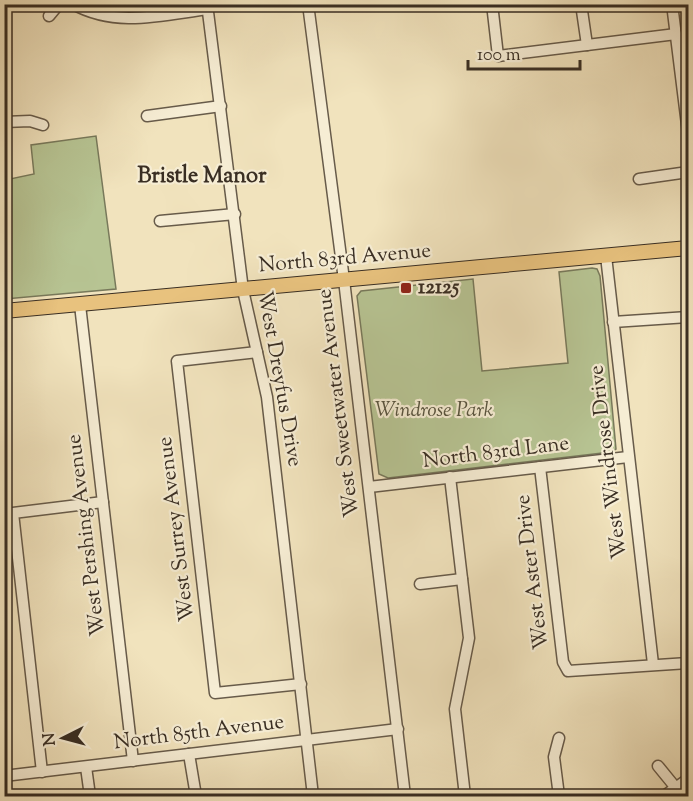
<svg xmlns="http://www.w3.org/2000/svg" width="693" height="801" font-family="'Sorts Mill Goudy',serif">
<style>
.green{fill:#b7c493;stroke:#78795b;stroke-width:1.5}
.lines{fill:none;stroke-linecap:round;stroke-linejoin:round}
.minor-casing{stroke:#675b4a;stroke-width:13}
.major-casing{stroke:#392e23;stroke-width:16}
.minor{stroke:#f6edd4;stroke-width:10}
.major{stroke:#e8c27e;stroke-width:14}
.poi-dot{fill:#8f2418;stroke:#f6edd4;stroke-width:2}
.labels{text-anchor:middle;dominant-baseline:central;stroke-width:4.5;stroke-linejoin:round;paint-order:stroke}
.street-label{font-size:21px;fill:#392e23;stroke:#f6edd4}
.poi-label{font-size:21px;font-weight:bold;fill:#392e23;stroke:#f6edd4;text-anchor:start}
.park-label{font-size:21px;font-style:italic;fill:#58543f;stroke:#f6edd4}
.neighbourhood-label{font-size:22px;font-weight:bold;fill:#392e23;stroke:#f6edd4}
</style>
<rect width="100%" height="100%" fill="#f1e3bd"/>
<filter id="stains"><feTurbulence type="fractalNoise" baseFrequency=".00333" numOctaves="4"/><feColorMatrix values="0 0 0 0 .2 0 0 0 0 .09 0 0 0 0 .02 0 0 0 .5 -.17"/></filter>
<radialGradient id="worn" r=".72"><stop offset=".6" stop-color="#630" stop-opacity="0"/><stop offset="1" stop-color="#630" stop-opacity=".3"/></radialGradient>
<g class="green">
<path d="M96,136L116,289L5,299V180L34,174L31,145Z"/>
<path d="M592,268L597,269L600,276L616,449L611,452L388,478L379,474L357,296L361,291L473,279L482,371L568,363L559,272Z"/>
</g>
<g class="lines">
<defs>
<g id="minor">
<path d="M73,4C116,28 162,15 208,9"/>
<path d="M207,4L243,290L267,397L313,796"/>
<path d="M308,4L344,280L405,796"/>
<path d="M492,4L498,56L676,34"/>
<path d="M581,4L587,45"/>
<path d="M672,4L688,133"/>
<path d="M49,16L59,4"/>
<path d="M147,116L221,106"/>
<path d="M4,122L30,121L43,125"/>
<path d="M639,179L688,172"/>
<path d="M160,221L235,214"/>
<path d="M606,256L653,664"/>
<path d="M80,305L133,761"/>
<path d="M613,322L688,317"/>
<path d="M257,352L177,361L215,693L301,684"/>
<path d="M540,467L563,662L568,671L688,663"/>
<path d="M450,477L469,638L455,709L465,796"/>
<path d="M369,487L628,457"/>
<path d="M420,584L462,579"/>
<path d="M189,754L196,796"/>
<path d="M658,766L676,788"/>
<path d="M86,767L90,796"/>
<path d="M42,772L13,513L103,502"/>
<path d="M4,776L398,729"/>
<path d="M559,796L554,757L559,738"/>
<path d="M664,796L688,779"/>
</g>
<path id="major" d="M4,311L688,248"/>
</defs>
<use href="#minor" class="minor-casing"/>
<use href="#major" class="major-casing"/>
<use href="#minor" class="minor"/>
<use href="#major" class="major"/>
</g>
<rect class="poi-dot" x="400" y="282" width="12" height="12" rx="3"/>
<g class="labels">
<g class="street-label">
<text transform="translate(345 259) rotate(-5)">North 83rd Avenue</text>
<text transform="translate(279 379) rotate(80)">West Dreyfus Drive</text>
<text transform="translate(339 403) rotate(-97)">West Sweetwater Avenue</text>
<text transform="translate(496 453) rotate(-7)">North 83rd Lane</text>
<text transform="translate(609 462) rotate(-97)">West Windrose Drive</text>
<text transform="translate(177 529) rotate(-97)">West Surrey Avenue</text>
<text transform="translate(87 535) rotate(-97)">West Pershing Avenue</text>
<text transform="translate(533 572) rotate(-97)">West Aster Drive</text>
<text transform="translate(199 733) rotate(-7)">North 85th Avenue</text>
</g>
<g class="poi-label">
<text x="418" y="288">12125</text>
</g>
<g class="park-label">
<text x="434" y="411">Windrose Park</text>
</g>
<g class="neighbourhood-label">
<text x="202" y="177">Bristle Manor</text>
</g>
</g>
<rect width="693" height="801" fill="none" stroke="#f1e3bd" stroke-width="24"/>
<rect x="6" y="6" width="681" height="789" fill="none" stroke="#392e23" stroke-width="3"/>
<rect x="12" y="12" width="669" height="777" fill="none" stroke="#392e23" stroke-width="1.5"/>
<g transform="translate(63 738) rotate(264)" stroke="#f6edd4" stroke-width="4.5" paint-order="stroke">
<path d="M0-4.5L10 22L0 15L-10 22Z" fill="#392e23"/>
<text y="-9" font-size="16" font-weight="bold" text-anchor="middle" fill="#392e23">N</text>
</g>
<path d="M468 60v9h112v-9" fill="none" stroke="#392e23" stroke-width="3"/>
<text x="477" y="60" font-size="18" fill="#392e23" stroke="#f6edd4" stroke-width="4.5" paint-order="stroke">100 m</text>
<rect width="100%" height="100%" filter="url(#stains)"/>
<rect width="100%" height="100%" fill="url(#worn)"/>
</svg>
